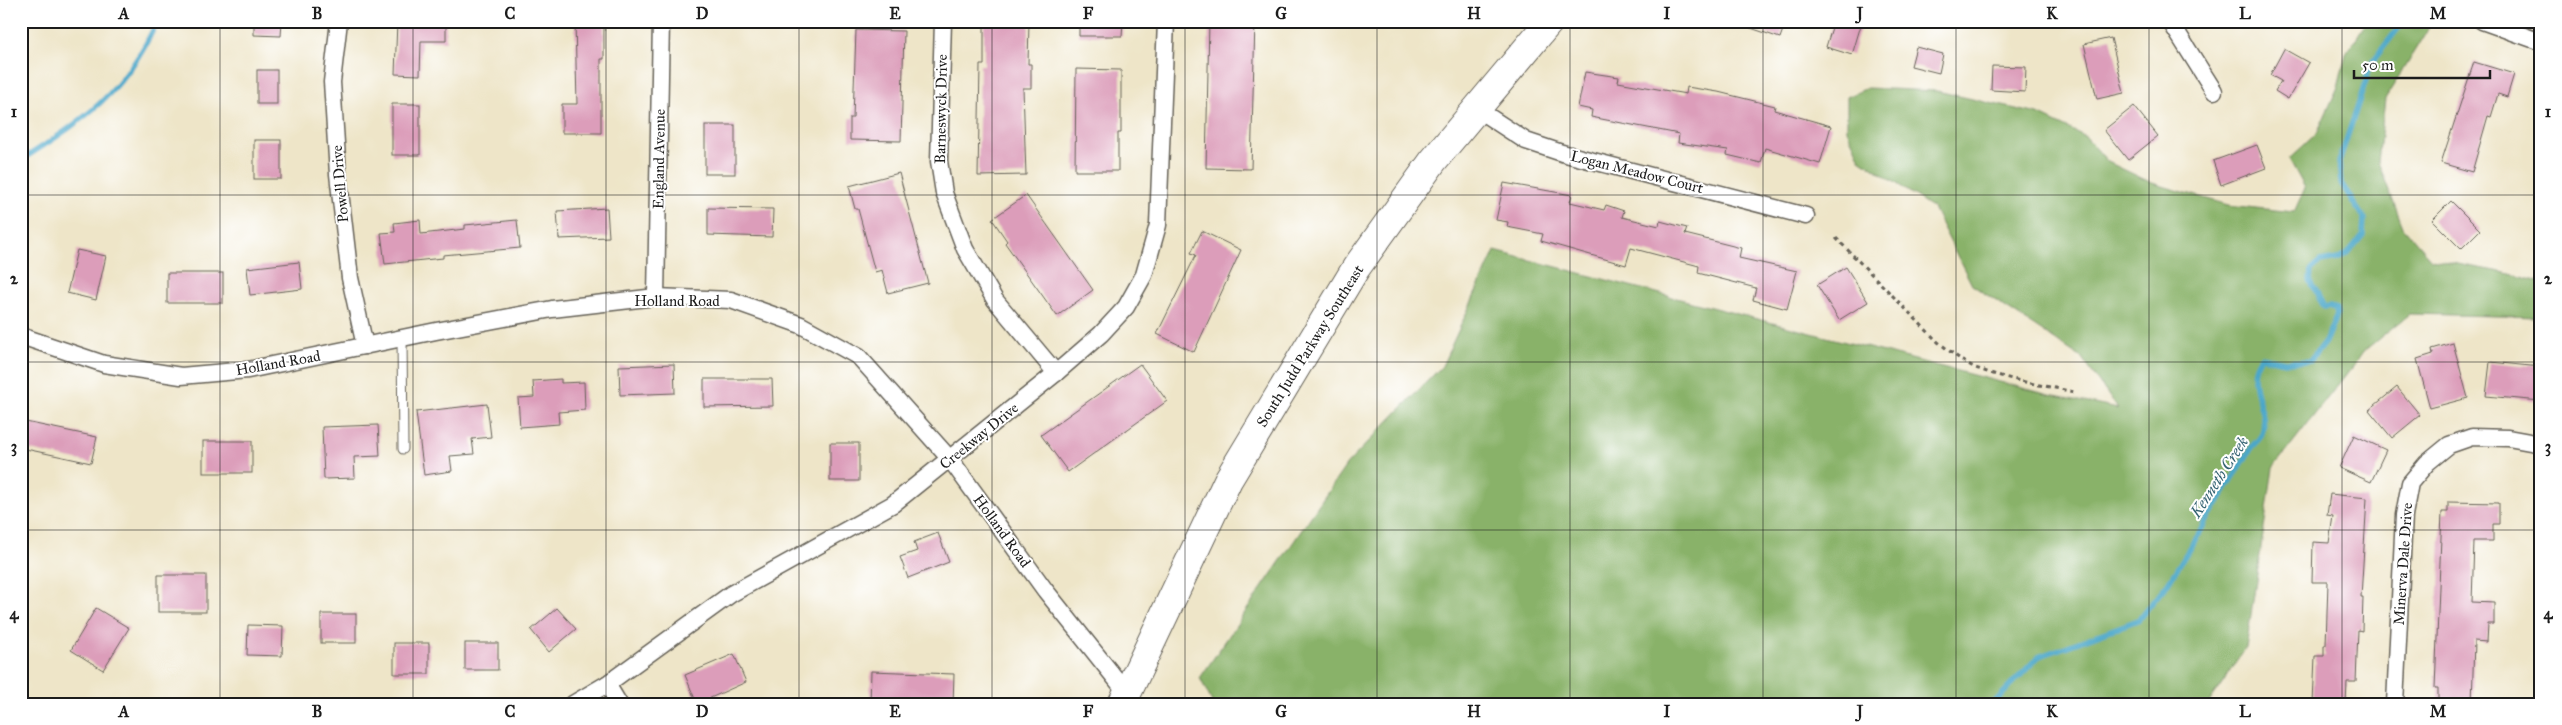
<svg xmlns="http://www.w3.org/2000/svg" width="2562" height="725" font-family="'IM FELL Great Primer',serif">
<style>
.forest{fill:#89b269;stroke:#526742}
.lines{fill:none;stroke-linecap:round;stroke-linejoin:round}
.stream{stroke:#4ba7c9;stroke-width:5.5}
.building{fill:#dc9dba}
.service-casing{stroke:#666258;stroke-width:11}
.minor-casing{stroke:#666258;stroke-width:19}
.trunk-casing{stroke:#666258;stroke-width:30}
.path{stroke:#666258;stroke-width:3;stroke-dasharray:4 4;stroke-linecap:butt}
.service{stroke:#fff;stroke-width:9}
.minor{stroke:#fff;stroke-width:16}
.trunk{stroke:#fff;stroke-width:28}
.grid{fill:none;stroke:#1c1c1c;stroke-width:1;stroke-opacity:0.55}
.labels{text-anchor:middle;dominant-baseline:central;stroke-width:4;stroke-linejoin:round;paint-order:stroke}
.street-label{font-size:15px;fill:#1c1c1c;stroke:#fff}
.water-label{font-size:16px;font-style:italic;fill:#346272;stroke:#fff}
.neatline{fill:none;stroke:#1c1c1c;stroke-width:2}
.grid-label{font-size:16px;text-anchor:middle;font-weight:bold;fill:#1c1c1c}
</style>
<rect width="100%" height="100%" fill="#fff"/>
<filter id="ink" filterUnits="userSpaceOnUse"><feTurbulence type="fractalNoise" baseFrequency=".02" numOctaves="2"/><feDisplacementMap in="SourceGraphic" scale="10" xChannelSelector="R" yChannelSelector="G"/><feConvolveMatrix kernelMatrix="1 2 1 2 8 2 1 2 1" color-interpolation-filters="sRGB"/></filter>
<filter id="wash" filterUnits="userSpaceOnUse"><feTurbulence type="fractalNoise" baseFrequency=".0096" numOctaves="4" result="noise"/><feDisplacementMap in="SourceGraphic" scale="20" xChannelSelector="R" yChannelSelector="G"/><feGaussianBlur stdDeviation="1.12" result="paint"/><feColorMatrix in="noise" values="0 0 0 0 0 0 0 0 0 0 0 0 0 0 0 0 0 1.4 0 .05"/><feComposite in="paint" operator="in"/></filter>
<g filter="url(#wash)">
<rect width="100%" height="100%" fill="#eee5c8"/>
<path class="forest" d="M2367,21L2432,22L2385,99L2378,162L2403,227L2431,259L2511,274L2541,282V317L2409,314L2365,350L2273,468L2246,648L2208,704H1213L1200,678L1347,464L1442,366L1495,251L2050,395L2118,409L2082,358L1972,285L1933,208L1860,159L1847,130V97L1867,88L1937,91L2038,114L2086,137L2108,162L2152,183L2228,205L2294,212L2305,188L2289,159L2317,133L2338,87L2346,54Z"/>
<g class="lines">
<g class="stream">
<path d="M21,160C83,122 127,90 157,21"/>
<path d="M1993,704L2038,657L2138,620L2168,583L2254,444C2282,421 2238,387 2261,357L2285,362L2310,361L2325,342L2337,314L2336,309L2330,306L2324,307L2310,280L2311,270L2320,262L2338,259L2348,253L2363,235L2364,219L2341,183L2339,162L2372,62L2404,21"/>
</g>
</g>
<g id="blocks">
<g class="building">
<path d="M254,21H282L281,36L254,35Z"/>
<path d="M397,21H446V41H421L420,75L395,74Z"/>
<path d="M575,21H604V59H601V133H562V104H577Z"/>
<path d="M984,21H1029L1028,64H1031V88H1023L1026,175L978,176L980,65H984Z"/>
<path d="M1079,21H1123L1122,36H1079Z"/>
<path d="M1209,21H1255L1251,169L1206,168Z"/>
<path d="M1739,21H1786L1780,38L1739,24Z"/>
<path d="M1834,21H1850L1861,25L1852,55L1826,47Z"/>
<path d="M856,30L904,31L901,141L850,140V118H853Z"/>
<path d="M2111,38L2124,93L2097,99L2084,44Z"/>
<path d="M1916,47L1943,54L1939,73L1911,66Z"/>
<path d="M2284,49L2309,63L2288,99L2275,91L2281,81L2270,75Z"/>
<path d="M2474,62L2514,74L2507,97L2498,94L2491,117L2488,116L2472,172L2441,163Z"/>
<path d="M1992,66L2026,67L2025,92L1991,90Z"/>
<path d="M1076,69L1121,70V133H1118V171H1075Z"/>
<rect x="257" y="70" width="20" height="34"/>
<path d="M1585,72L1619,77L1618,82L1686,94L1687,87L1718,92L1775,106L1774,110L1831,126L1820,164L1765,148L1761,163L1727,155L1728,150L1678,143L1679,134L1591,117L1592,110L1578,107Z"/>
<rect x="392" y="104" width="28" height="51"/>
<path d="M2134,106L2158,136L2128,160L2104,130Z"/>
<rect x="705" y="125" width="30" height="49"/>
<rect x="254" y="140" width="27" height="39"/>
<path d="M2257,145L2266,168L2221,185L2213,161Z"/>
<path d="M899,173L928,283L888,293L882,270L875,272L858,209H855L849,186Z"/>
<path d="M1504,183L1572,195L1570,202L1604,210L1606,205L1624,211L1622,217L1659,226L1660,221L1687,228L1685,234L1741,248L1739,258L1797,271L1787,309L1753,300L1756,288L1698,273L1699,266L1631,248L1626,265L1541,241L1543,234L1507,227L1508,222L1496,220Z"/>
<path d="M1026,195L1093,290L1057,316L1005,243L1007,241L992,219Z"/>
<path d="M2451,201L2480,230L2461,249L2432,220Z"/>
<path d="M607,208L609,237L559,239L557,211Z"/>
<path d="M708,208L773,209L772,237L708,235Z"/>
<path d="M420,220L421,234L465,229V225L517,220L520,248L443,255V258L385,264L381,233L395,232L394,223Z"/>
<path d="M1202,231L1241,250L1194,352L1157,334L1196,255L1191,253Z"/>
<path d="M77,250L106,256L96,300L67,293Z"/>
<path d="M299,262L302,289L250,295L247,268Z"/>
<path d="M1846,267L1868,302L1839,320L1817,285Z"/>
<rect x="167" y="273" width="56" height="30"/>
<path d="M2453,343L2468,398L2430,408L2417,359L2433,354L2432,349Z"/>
<path d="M2490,362L2541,367V401L2486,396Z"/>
<path d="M674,364L675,393L620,395L619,366Z"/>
<path d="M1140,364L1167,401L1068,472L1041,435Z"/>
<path d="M561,379V383L584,382L585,410L558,412L559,424L520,427L518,398L534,397L533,381Z"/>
<path d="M704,379H772L773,406L704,407Z"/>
<path d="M2397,387L2420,415L2392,438L2369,410Z"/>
<path d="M487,404L491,437L472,439L474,454L450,456L452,471L424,475L416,412Z"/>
<path d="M21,421L97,437L91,463L21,448Z"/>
<path d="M378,425L380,456L354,457L355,478L324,479L322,427Z"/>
<path d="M2354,435L2386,450L2371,482L2339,468Z"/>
<rect x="203" y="441" width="49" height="32"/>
<rect x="830" y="443" width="29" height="38"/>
<path d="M2330,494L2367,498L2361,597H2363L2362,631L2358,630L2356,682H2347L2346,704H2313L2315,656H2324V645H2326L2328,582H2312L2313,542L2329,543L2333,516L2327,515Z"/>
<path d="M2448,502L2499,503V524H2493V541H2474L2472,602L2494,603V624H2488L2487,642L2474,641L2472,704H2438V688H2435L2442,512H2448Z"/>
<path d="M938,533L949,562L908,578L900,557L917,551L914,542Z"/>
<rect x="158" y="575" width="48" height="37"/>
<path d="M96,608L129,628L103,670L71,650Z"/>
<path d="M557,608L576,629L549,652L531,630Z"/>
<rect x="321" y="614" width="35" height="29"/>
<path d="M248,625L283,626L282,656L247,655Z"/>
<rect x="394" y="643" width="35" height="31"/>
<rect x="465" y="643" width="33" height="27"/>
<path d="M734,654L746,682L697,704L685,675Z"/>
<path d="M871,671L954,674L953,704H870Z"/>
</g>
</g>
</g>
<g filter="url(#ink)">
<use href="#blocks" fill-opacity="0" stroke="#666258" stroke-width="1"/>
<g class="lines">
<defs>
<path id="service" d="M402,338L403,449"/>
<g id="minor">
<path d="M339,21L332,82L338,174L350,278L365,346"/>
<path d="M943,21L939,161L944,193L965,249L995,300L1056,373"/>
<path d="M2170,21L2214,91"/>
<path d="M2482,21L2541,42"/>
<path d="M1477,109L1526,141L1562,153L1806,216"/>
<path d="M656,297L661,21"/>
<path d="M21,336L104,364L181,376L248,370L436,331L552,309L656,297L731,300L801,325L859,357L950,459L1045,590L1131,698"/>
<path d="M607,684L619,704"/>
<path d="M573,704L607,684L731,594L893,504L1056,373L1101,334L1126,307L1144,275L1158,225L1166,21"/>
<path d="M2395,704L2404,515L2410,483L2427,463L2449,445L2472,437L2508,438L2541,444"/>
</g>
<path id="trunk" d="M1122,704L1228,480L1356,268L1433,161L1550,21"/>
</defs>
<use href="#service" class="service-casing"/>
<use href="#minor" class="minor-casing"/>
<use href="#trunk" class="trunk-casing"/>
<path class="path" d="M1836,238L1938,342C1950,351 1962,362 1976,368C2007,380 2042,385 2074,392"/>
<use href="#service" class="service"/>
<use href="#minor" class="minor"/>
<use href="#trunk" class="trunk"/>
</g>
</g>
<path class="grid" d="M220,21V704M413,21V704M606,21V704M799,21V704M992,21V704M1185,21V704M1377,21V704M1570,21V704M1763,21V704M1956,21V704M2149,21V704M2342,21V704M21,195H2541M21,362H2541M21,530H2541"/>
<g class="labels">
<g class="street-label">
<text transform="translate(941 109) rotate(-89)">Barneswyck Drive</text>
<text transform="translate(659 159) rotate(-89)">England Avenue</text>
<text transform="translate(1637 172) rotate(14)">Logan Meadow Court</text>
<text transform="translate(340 184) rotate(-95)">Powell Drive</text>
<text x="677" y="301">Holland Road</text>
<text transform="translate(1310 346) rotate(-58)">South Judd Parkway Southeast</text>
<text transform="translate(278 363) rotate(-10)">Holland Road</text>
<text transform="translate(979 436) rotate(-39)">Creekway Drive</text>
<text transform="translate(1002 531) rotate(54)">Holland Road</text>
<text transform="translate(2403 564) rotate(-86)">Minerva Dale Drive</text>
</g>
<g class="water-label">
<text transform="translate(2219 477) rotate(-57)">Kenneth Creek</text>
</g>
</g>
<rect width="2562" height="725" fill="none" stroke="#fff" stroke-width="55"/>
<path d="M2354 70v8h136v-8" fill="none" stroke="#1c1c1c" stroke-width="2.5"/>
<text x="2362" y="70" font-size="15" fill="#1c1c1c" stroke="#ffffff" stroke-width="4" paint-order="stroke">50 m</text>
<rect x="28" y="28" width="2506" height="670" class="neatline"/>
<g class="grid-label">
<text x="124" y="19">A</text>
<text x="317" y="19">B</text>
<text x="510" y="19">C</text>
<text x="702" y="19">D</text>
<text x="895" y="19">E</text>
<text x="1088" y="19">F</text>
<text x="1281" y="19">G</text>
<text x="1474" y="19">H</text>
<text x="1667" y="19">I</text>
<text x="1860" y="19">J</text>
<text x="2052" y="19">K</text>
<text x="2245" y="19">L</text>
<text x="2438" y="19">M</text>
<text x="14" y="117">1</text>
<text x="2548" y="117">1</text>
<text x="14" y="284">2</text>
<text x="2548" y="284">2</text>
<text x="14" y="452">3</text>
<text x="2548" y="452">3</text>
<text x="14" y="619">4</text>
<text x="2548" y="619">4</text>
<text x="124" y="717">A</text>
<text x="317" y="717">B</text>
<text x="510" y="717">C</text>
<text x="702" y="717">D</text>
<text x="895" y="717">E</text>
<text x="1088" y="717">F</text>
<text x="1281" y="717">G</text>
<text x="1474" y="717">H</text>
<text x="1667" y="717">I</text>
<text x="1860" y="717">J</text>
<text x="2052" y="717">K</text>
<text x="2245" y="717">L</text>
<text x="2438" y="717">M</text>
</g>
</svg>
